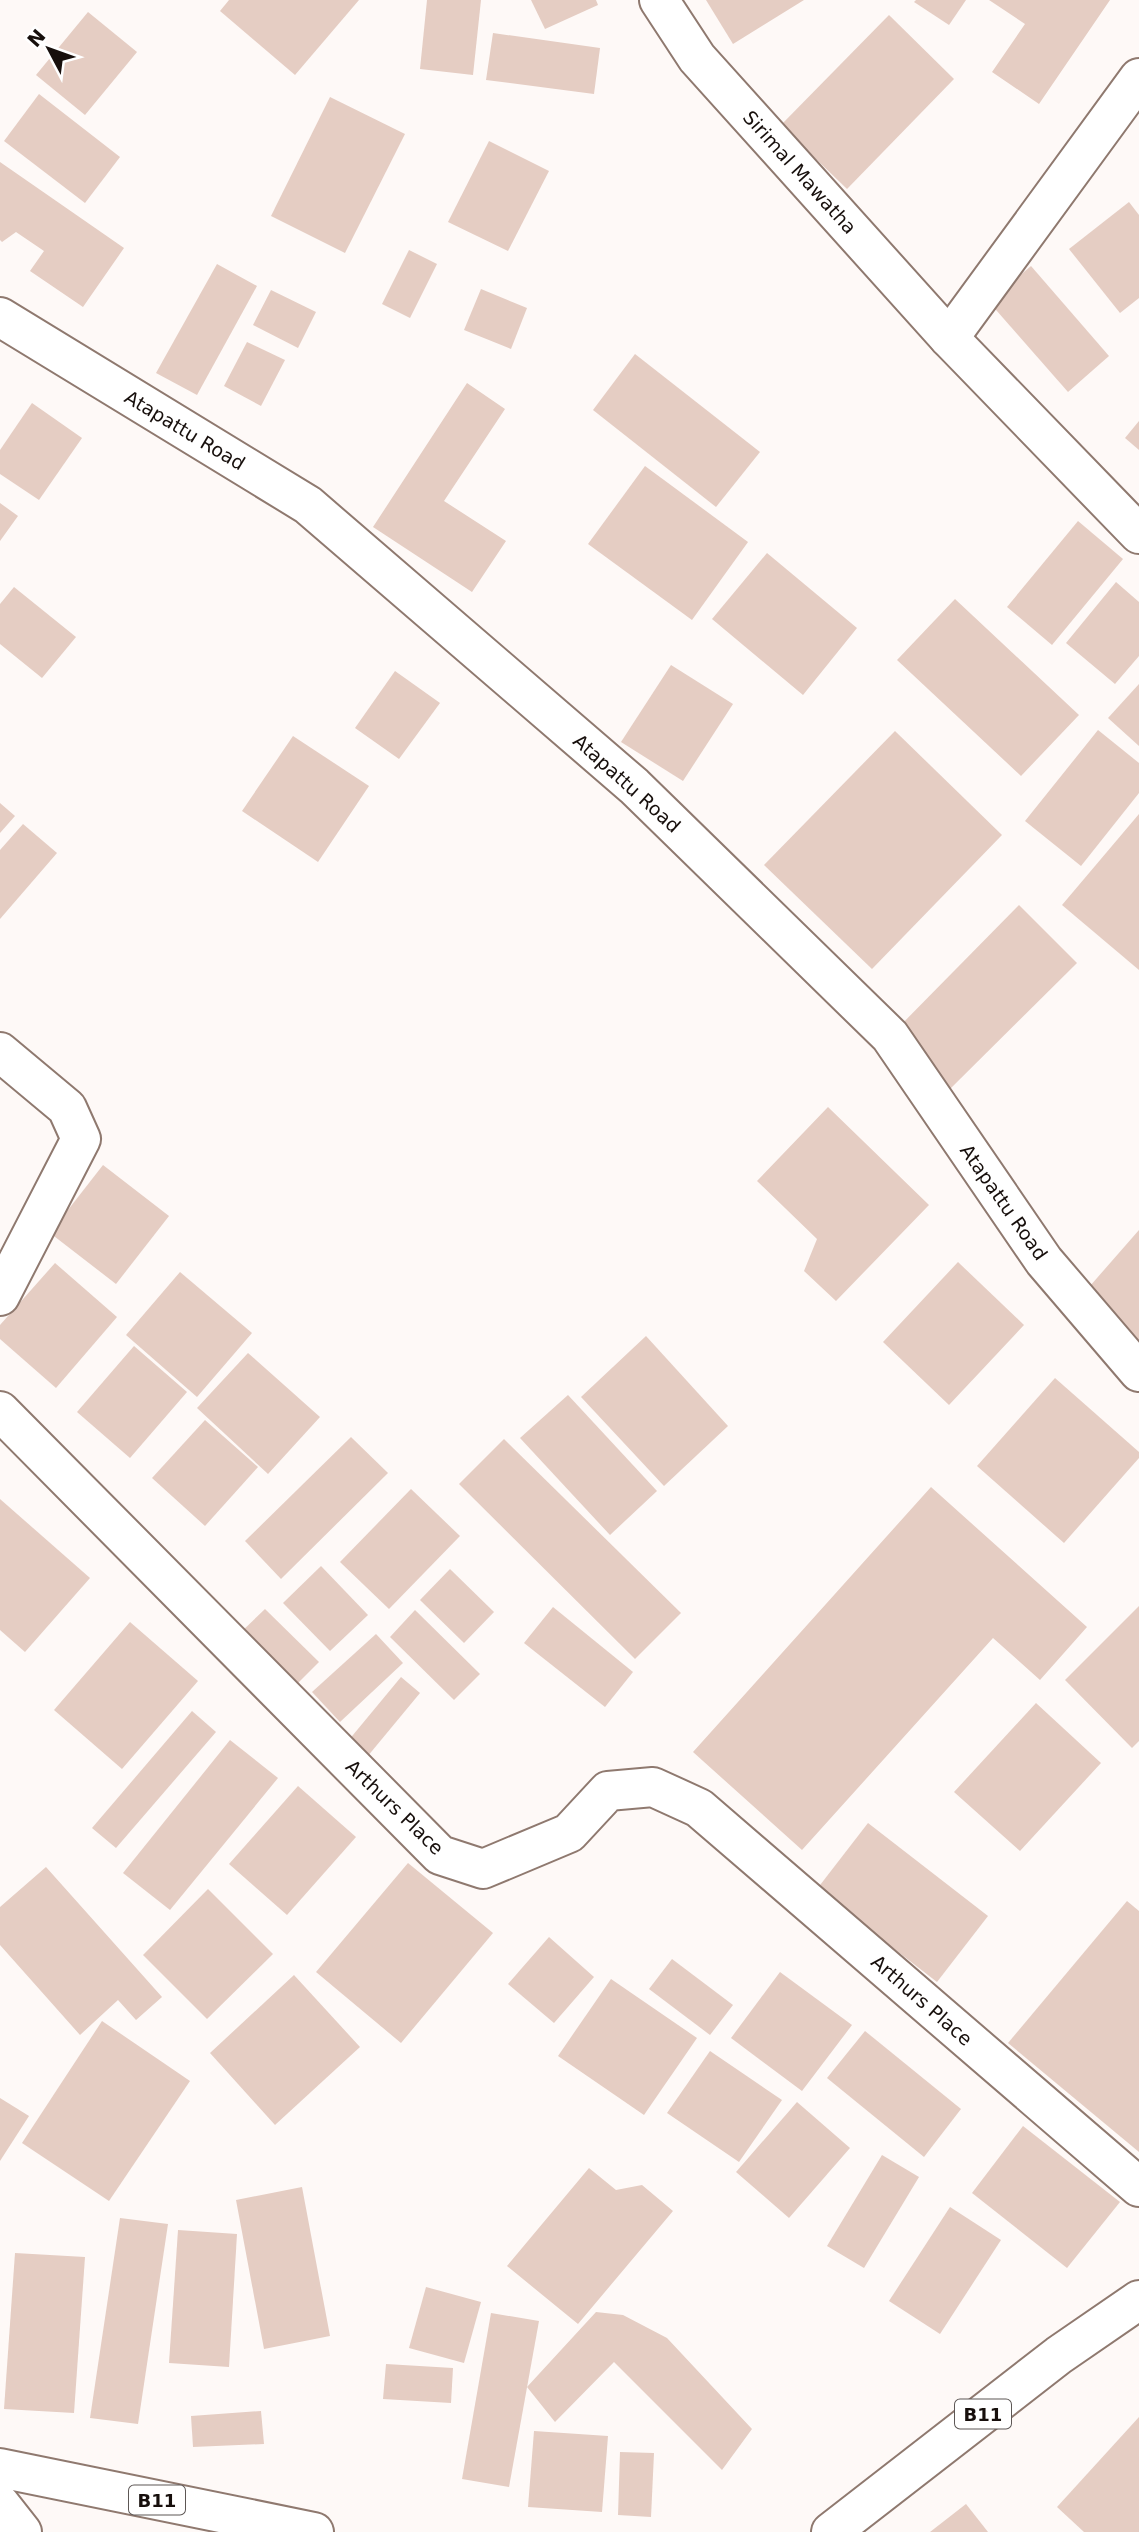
<svg xmlns="http://www.w3.org/2000/svg" width="1139" height="2532" font-family="'DejaVu Sans',sans-serif">
<style>
.building{fill:#e5cdc3}
.lines{fill:none;stroke-linecap:round;stroke-linejoin:round}
.street-casing{stroke:#8f796f;stroke-width:42}
.primary-casing{stroke:#8f796f;stroke-width:42}
.street{stroke:#fff;stroke-width:38}
.primary{stroke:#fff;stroke-width:38}
.labels{text-anchor:middle;dominant-baseline:central;stroke-width:5;stroke-linejoin:round;paint-order:stroke}
.shield{fill:#fff;stroke:#5d5755;stroke-width:2}
.shield-label{font-size:18px;font-weight:bold;fill:#170f0c}
.street-label{font-size:19px;fill:#170f0c;stroke:#fff}
</style>
<rect width="100%" height="100%" fill="#fef9f7"/>
<g class="building">
<path d="M229,0H359L295,75L220,11Z"/>
<path d="M427,0H481L473,75L420,69Z"/>
<path d="M531,0H596L598,5L545,29Z"/>
<path d="M706,0H804L733,44Z"/>
<path d="M916,0H966L949,25L914,2Z"/>
<path d="M989,0H1110L1039,104L992,72L1025,24Z"/>
<path d="M88,12L137,52L85,115L36,75Z"/>
<path d="M889,15L954,79L847,189L781,125Z"/>
<path d="M493,33L600,48L594,94L486,80Z"/>
<path d="M39,94L120,157L85,203L4,141Z"/>
<path d="M330,97L405,134L345,253L271,216Z"/>
<path d="M489,141L549,171L508,251L448,222Z"/>
<path d="M0,162L124,248L83,307L30,271L44,251L16,232L2,242L0,240Z"/>
<path d="M1129,202L1139,215V298L1120,313L1069,249Z"/>
<path d="M409,250L437,264L410,318L382,304Z"/>
<path d="M217,264L257,286L197,395L156,373Z"/>
<path d="M1031,266L1109,356L1068,392L989,302Z"/>
<path d="M481,289L527,308L511,349L464,330Z"/>
<path d="M271,290L316,312L298,348L253,325Z"/>
<path d="M247,342L285,360L261,406L224,386Z"/>
<path d="M635,354L760,452L716,507L593,410Z"/>
<path d="M467,383L505,409L444,501L506,541L472,592L373,527Z"/>
<path d="M32,403L82,438L39,500L0,474V450Z"/>
<path d="M1139,421V450L1125,438Z"/>
<path d="M645,466L748,542L692,620L588,544Z"/>
<path d="M0,503L18,516L0,541Z"/>
<path d="M1078,521L1123,559L1052,645L1007,607Z"/>
<path d="M767,553L857,628L803,695L712,619Z"/>
<path d="M1116,582L1139,602V656L1115,684L1066,643Z"/>
<path d="M14,587L76,637L42,678L0,644V604Z"/>
<path d="M955,599L1079,715L1021,776L897,660Z"/>
<path d="M671,665L733,704L683,781L621,742Z"/>
<path d="M395,671L440,703L399,759L355,728Z"/>
<path d="M1139,684V746L1108,718Z"/>
<path d="M1098,730L1139,763V793L1081,866L1025,821Z"/>
<path d="M895,731L1002,835L872,969L764,865Z"/>
<path d="M293,736L369,786L318,862L242,811Z"/>
<path d="M0,803L15,816L0,833Z"/>
<path d="M1139,814V970L1062,905Z"/>
<path d="M23,824L57,853L0,919V850Z"/>
<path d="M1019,905L1077,963L947,1092L890,1036Z"/>
<path d="M828,1107L929,1205L836,1301L804,1271L817,1239L757,1181Z"/>
<path d="M103,1165L169,1216L116,1284L50,1233Z"/>
<path d="M1139,1230V1344L1083,1294Z"/>
<path d="M958,1262L1024,1325L949,1405L883,1342Z"/>
<path d="M55,1263L117,1317L56,1388L0,1339V1325Z"/>
<path d="M180,1272L252,1333L197,1397L126,1335Z"/>
<path d="M646,1336L728,1426L664,1486L581,1397Z"/>
<path d="M134,1346L187,1392L130,1458L77,1412Z"/>
<path d="M248,1353L320,1417L268,1474L197,1408Z"/>
<path d="M1055,1378L1139,1452V1458L1064,1543L977,1466Z"/>
<path d="M568,1395L657,1491L610,1535L520,1438Z"/>
<path d="M205,1420L258,1467L205,1526L152,1478Z"/>
<path d="M351,1437L388,1473L281,1579L245,1541Z"/>
<path d="M504,1439L681,1613L635,1659L459,1484Z"/>
<path d="M931,1487L1087,1627L1040,1680L993,1638L802,1850L693,1752Z"/>
<path d="M411,1489L460,1536L389,1609L340,1562Z"/>
<path d="M0,1499L90,1578L25,1652L0,1630Z"/>
<path d="M321,1566L368,1615L330,1651L283,1603Z"/>
<path d="M450,1569L494,1612L464,1643L420,1600Z"/>
<path d="M1139,1606V1741L1132,1748L1065,1680Z"/>
<path d="M553,1607L633,1672L605,1707L524,1643Z"/>
<path d="M265,1609L319,1662L294,1687L239,1634Z"/>
<path d="M415,1610L480,1674L454,1700L390,1637Z"/>
<path d="M130,1622L198,1681L122,1769L54,1710Z"/>
<path d="M376,1634L403,1663L340,1722L312,1692Z"/>
<path d="M401,1677L420,1693L367,1757L348,1741Z"/>
<path d="M1036,1703L1101,1763L1020,1851L954,1792Z"/>
<path d="M192,1711L216,1732L116,1848L92,1828Z"/>
<path d="M230,1740L278,1778L170,1910L123,1873Z"/>
<path d="M298,1786L356,1837L287,1915L229,1864Z"/>
<path d="M868,1823L988,1916L937,1982L817,1889Z"/>
<path d="M408,1863L493,1933L401,2043L316,1972Z"/>
<path d="M46,1867L162,1997L136,2020L118,2000L80,2035L0,1945V1907Z"/>
<path d="M208,1889L273,1954L207,2019L143,1955Z"/>
<path d="M1127,1901L1139,1911V2152L1008,2043Z"/>
<path d="M549,1937L594,1977L554,2023L508,1984Z"/>
<path d="M672,1959L733,2005L710,2035L649,1989Z"/>
<path d="M780,1972L852,2025L802,2091L731,2038Z"/>
<path d="M294,1975L360,2047L275,2125L210,2053Z"/>
<path d="M611,1979L697,2038L644,2115L558,2056Z"/>
<path d="M102,2021L190,2081L109,2201L22,2143Z"/>
<path d="M865,2031L961,2109L924,2157L827,2078Z"/>
<path d="M710,2051L782,2100L739,2162L667,2113Z"/>
<path d="M0,2098L29,2116L0,2161Z"/>
<path d="M797,2102L850,2148L789,2218L736,2172Z"/>
<path d="M1023,2126L1120,2202L1067,2268L972,2193Z"/>
<path d="M882,2155L919,2177L864,2268L827,2246Z"/>
<path d="M589,2168L616,2190L642,2185L673,2211L578,2324L507,2266Z"/>
<path d="M302,2187L330,2336L264,2349L236,2200Z"/>
<path d="M950,2207L1001,2240L940,2334L889,2301Z"/>
<path d="M120,2218L168,2224L138,2424L90,2418Z"/>
<path d="M178,2230L237,2234L229,2367L169,2363Z"/>
<path d="M15,2253L85,2257L74,2413L4,2409Z"/>
<path d="M426,2287L481,2302L464,2363L409,2348Z"/>
<path d="M596,2312L623,2315L667,2338L752,2429L722,2470L614,2362L555,2422L527,2387Z"/>
<path d="M491,2313L539,2321L509,2487L462,2479Z"/>
<path d="M386,2364L453,2368L451,2403L383,2399Z"/>
<path d="M261,2411L264,2444L193,2447L191,2416Z"/>
<path d="M1139,2417V2532H1084L1057,2507Z"/>
<path d="M534,2431L608,2436L602,2512L528,2507Z"/>
<path d="M620,2452L654,2453L651,2517L618,2515Z"/>
<path d="M966,2504L988,2532H930Z"/>
</g>
<g class="lines">
<defs>
<g id="street">
<path d="M659,0L697,58L949,338L1139,534"/>
<path d="M0,317L308,505L634,786L890,1036L1044,1261L1139,1372"/>
<path d="M949,338L1139,78"/>
<path d="M0,1052L67,1108L81,1139L0,1296"/>
<path d="M0,1411L440,1855L483,1869L569,1833L608,1791L653,1787L699,1808L1139,2187"/>
<path d="M0,2504L22,2532"/>
</g>
<g id="primary">
<path d="M0,2468L314,2532"/>
<path d="M831,2532L1059,2355L1139,2300"/>
</g>
</defs>
<use href="#street" class="street-casing"/>
<use href="#primary" class="primary-casing"/>
<use href="#street" class="street"/>
<use href="#primary" class="primary"/>
</g>
<g class="labels">
<g class="shield">
<rect x="955" y="2399.5" width="56" height="29" rx="5"/>
<rect x="129" y="2485.5" width="56" height="29" rx="5"/>
</g>
<g class="shield-label">
<text x="983" y="2414">B11</text>
<text x="157" y="2500">B11</text>
</g>
<g class="street-label">
<text transform="translate(800 172) rotate(48)">Sirimal Mawatha</text>
<text transform="translate(185 430) rotate(31)">Atapattu Road</text>
<text transform="translate(627 783) rotate(42)">Atapattu Road</text>
<text transform="translate(1004 1202) rotate(55)">Atapattu Road</text>
<text transform="translate(395 1807) rotate(44)">Arthurs Place</text>
<text transform="translate(922 2000) rotate(41)">Arthurs Place</text>
</g>
</g>
<g transform="translate(49 49) rotate(311)" stroke="#ffffff" stroke-width="5" paint-order="stroke">
<path d="M0-5L12 26L0 18L-12 26Z" fill="#170f0c"/>
<text y="-10" font-size="19" font-weight="bold" text-anchor="middle" fill="#170f0c">N</text>
</g>
</svg>
